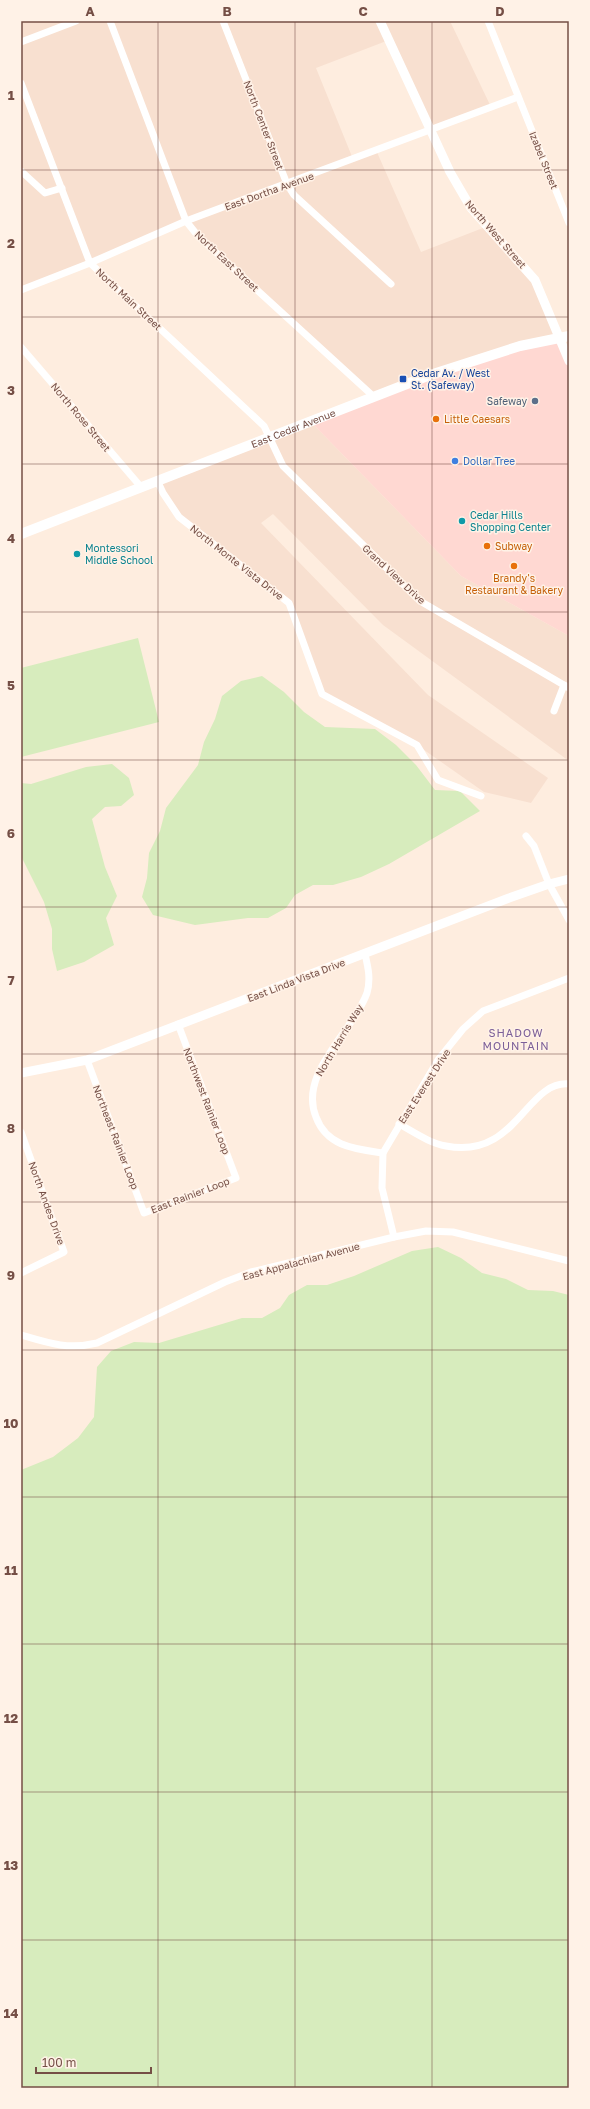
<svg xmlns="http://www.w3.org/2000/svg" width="590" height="2109" font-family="'Golos Text',sans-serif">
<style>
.residential{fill:#f8e0d0}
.commercial{fill:#ffd8d2}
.green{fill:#d7ecbd}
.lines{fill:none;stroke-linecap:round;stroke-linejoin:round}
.minor{stroke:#fff;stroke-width:7}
.tertiary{stroke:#fff;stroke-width:9}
.secondary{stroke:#fff;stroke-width:10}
.grid{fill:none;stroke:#754f46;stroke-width:1;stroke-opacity:0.55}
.transit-dot{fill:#1a4fb4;stroke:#fff2e7;stroke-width:1.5}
.service-dot{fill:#5c6f8a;stroke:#fff2e7;stroke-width:1.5}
.food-dot{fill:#e8710a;stroke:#fff2e7;stroke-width:1.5}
.shop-dot{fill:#3f7fe0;stroke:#fff2e7;stroke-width:1.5}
.culture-dot{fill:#0f9aa8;stroke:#fff2e7;stroke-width:1.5}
.labels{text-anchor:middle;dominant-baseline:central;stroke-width:3;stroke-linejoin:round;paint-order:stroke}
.street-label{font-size:10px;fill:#754f46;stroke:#fff2e7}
.transit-label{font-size:10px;fill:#164399;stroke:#fff2e7;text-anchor:start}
.service-label{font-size:10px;fill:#4e5e75;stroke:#fff2e7;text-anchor:end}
.food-label{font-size:10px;fill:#c56008;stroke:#fff2e7;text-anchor:start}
.shop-label{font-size:10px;fill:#366cbe;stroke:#fff2e7;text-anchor:start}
.culture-label{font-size:10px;fill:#0d838f;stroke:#fff2e7;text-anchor:start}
.neighbourhood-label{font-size:11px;letter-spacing:1px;fill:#7d6099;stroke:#fff2e7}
.neatline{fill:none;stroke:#754f46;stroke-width:1.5}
.grid-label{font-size:13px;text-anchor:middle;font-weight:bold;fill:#754f46}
</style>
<rect width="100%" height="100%" fill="#feeddf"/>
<g class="residential">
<path d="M21,21H450L491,107L430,130L389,40L316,68L353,159L376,150L421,252L488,226L522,263L559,338L373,396L186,221L21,290Z"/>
<path d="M310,421L461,576L569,636V761L383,625L273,514L261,523L428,695L548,778L531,803L484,792L417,745L322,694L289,603L179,517L157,480Z"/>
</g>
<path class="commercial" d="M559,338L569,361V636L461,576L310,421L373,396Z"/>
<g class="green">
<path d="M138,638L159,722L21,757V668Z"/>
<path d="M262,676L284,692L304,712L325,727L375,729L396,745L416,765L435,790L460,791L480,811L389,864L361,877L333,885H313L295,895L286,908L268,918H248L195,925L153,915L142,897L147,878L149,853L160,831L166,808L198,765L204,742L215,719L222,696L241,681Z"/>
<path d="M112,764L129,778L134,795L121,806L105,807L92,819L105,867L117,896L106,918L114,945L84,962L57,971L52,949V929L44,902L21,856V783L31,784L86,767Z"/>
<path d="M438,1247L461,1258L482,1273L506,1279L528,1290L553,1291L569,1295V2088H21V1470L53,1457L78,1438L94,1417L97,1367L111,1351L134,1342L159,1343L242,1318H262L280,1308L289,1295L307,1285H327L354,1276L412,1251Z"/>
</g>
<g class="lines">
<g class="minor">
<path d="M110,21L186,221L198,236L373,396"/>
<path d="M223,21L287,184L294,195L391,284"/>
<path d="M488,21L569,223"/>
<path d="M21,42L76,21"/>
<path d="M21,83L90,263L264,426L283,466L420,601L569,688"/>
<path d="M21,171L45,193L62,188"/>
<path d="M21,290L90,263L186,221L518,97"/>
<path d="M21,347L141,487"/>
<path d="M157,480L163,493L179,517L289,603L322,694L417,745L438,780L481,796"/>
<path d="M554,711L564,685"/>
<path d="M526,836L534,846L549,884L569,920"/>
<path d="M365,954C368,967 371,979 367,993C353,1032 298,1073 316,1117C327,1147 356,1149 383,1153"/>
<path d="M87,1060L144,1213L236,1178L178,1024"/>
<path d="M399,1124C414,1132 429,1143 446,1146C517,1160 526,1080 569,1084"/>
<path d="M21,1132L64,1252L21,1273"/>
<path d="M394,1237L382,1188L383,1153L438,1060L463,1029L483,1011L569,978"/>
<path d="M21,1335C48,1343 68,1350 97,1343L225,1282L251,1272L394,1237L426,1231L453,1232L569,1261"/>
</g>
<g class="tertiary">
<path d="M380,21L450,172L471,208L535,280L569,361"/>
<path d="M21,1073L87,1060L509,898L549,884L569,879"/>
</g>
<path class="secondary" id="s1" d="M21,534L430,375L520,346L569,336"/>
</g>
<path class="grid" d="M158,21V2088M295,21V2088M432,21V2088M21,170H569M21,317H569M21,464H569M21,612H569M21,760H569M21,907H569M21,1054H569M21,1202H569M21,1350H569M21,1497H569M21,1644H569M21,1792H569M21,1940H569"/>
<rect class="transit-dot" x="399" y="375" width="8" height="8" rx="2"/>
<circle class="service-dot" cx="535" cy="401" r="4"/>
<g class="food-dot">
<circle cx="436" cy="419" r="4"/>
<circle cx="487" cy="546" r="4"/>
<circle cx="514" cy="566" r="4"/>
</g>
<circle class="shop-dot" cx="455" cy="461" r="4"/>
<g class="culture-dot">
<circle cx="462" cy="521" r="4"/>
<circle cx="77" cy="554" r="4"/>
</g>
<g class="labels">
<g class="street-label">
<text transform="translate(264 125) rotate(69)">North Center Street</text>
<text transform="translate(544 160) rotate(68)">Izabel Street</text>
<text transform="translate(269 191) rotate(-20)">East Dortha Avenue</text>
<text transform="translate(496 234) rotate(49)">North West Street</text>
<text transform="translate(227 261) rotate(43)">North East Street</text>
<text transform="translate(129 299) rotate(43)">North Main Street</text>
<text transform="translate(81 417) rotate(50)">North Rose Street</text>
<text stroke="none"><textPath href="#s1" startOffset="292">East Cedar Avenue</textPath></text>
<text transform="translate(237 562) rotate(38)">North Monte Vista Drive</text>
<text transform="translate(394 574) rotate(43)">Grand View Drive</text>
<text transform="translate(296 980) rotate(-21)">East Linda Vista Drive</text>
<text transform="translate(339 1040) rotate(-59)">North Harris Way</text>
<text transform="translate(424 1086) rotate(-57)">East Everest Drive</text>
<text transform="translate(207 1101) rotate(69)">Northwest Rainier Loop</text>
<text transform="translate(116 1137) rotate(69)">Northeast Rainier Loop</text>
<text transform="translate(190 1195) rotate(-21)">East Rainier Loop</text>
<text transform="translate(47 1203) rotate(70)">North Andes Drive</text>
<text transform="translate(301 1261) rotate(-15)">East Appalachian Avenue</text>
</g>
<g class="transit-label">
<text x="411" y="373">Cedar Av. / West<tspan x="411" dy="12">St. (Safeway)</tspan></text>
</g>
<g class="service-label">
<text x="527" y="401">Safeway</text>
</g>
<g class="food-label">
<text x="444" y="419">Little Caesars</text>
<text x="495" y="546">Subway</text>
<text x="514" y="578" text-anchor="middle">Brandy's<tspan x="514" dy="12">Restaurant &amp; Bakery</tspan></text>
</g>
<g class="shop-label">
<text x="463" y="461">Dollar Tree</text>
</g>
<g class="culture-label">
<text x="470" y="515">Cedar Hills<tspan x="470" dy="12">Shopping Center</tspan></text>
<text x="85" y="548">Montessori<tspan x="85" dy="12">Middle School</tspan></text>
</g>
<g class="neighbourhood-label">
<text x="516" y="1032">SHADOW<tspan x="516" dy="13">MOUNTAIN</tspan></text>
</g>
</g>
<rect width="590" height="2109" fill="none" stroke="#fff2e7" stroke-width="44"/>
<path d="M36 2067v6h115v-6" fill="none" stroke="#754f46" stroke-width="2"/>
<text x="42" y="2067" font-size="12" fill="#754f46" stroke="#fff2e7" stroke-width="3" paint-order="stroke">100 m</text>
<rect x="22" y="22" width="546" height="2065" class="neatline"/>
<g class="grid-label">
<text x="90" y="16">A</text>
<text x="227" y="16">B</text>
<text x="363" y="16">C</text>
<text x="500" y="16">D</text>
<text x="11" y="100">1</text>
<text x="11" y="248">2</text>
<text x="11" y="395">3</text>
<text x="11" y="543">4</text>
<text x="11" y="690">5</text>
<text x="11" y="838">6</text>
<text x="11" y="985">7</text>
<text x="11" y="1133">8</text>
<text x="11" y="1280">9</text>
<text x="11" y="1428">10</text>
<text x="11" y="1575">11</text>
<text x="11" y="1723">12</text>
<text x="11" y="1870">13</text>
<text x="11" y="2018">14</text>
</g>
</svg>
